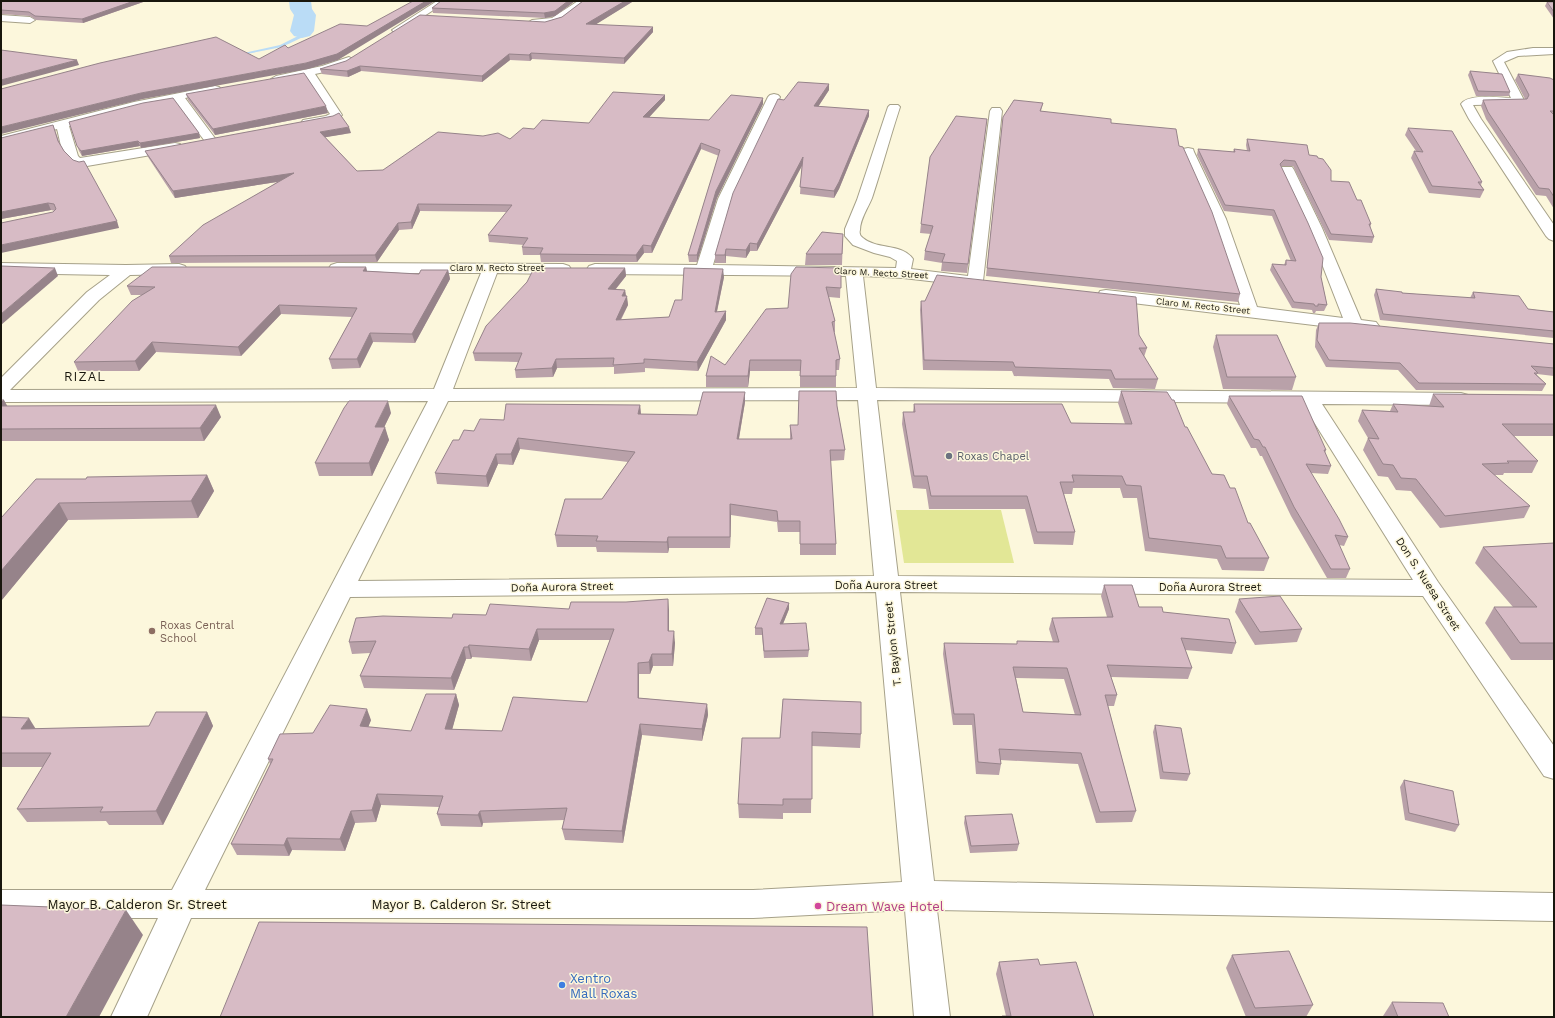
<svg xmlns="http://www.w3.org/2000/svg" width="1555" height="1018" font-family="'Work Sans',sans-serif">
<style>
.green{fill:#e2e796}
.lines{fill:none;stroke-linecap:round;stroke-linejoin:round}
.stream{fill:#badcf6;fill-rule:evenodd}
.river{fill:#badcf6;fill-rule:evenodd}
.minor-casing{stroke:#a6a189;stroke-width:2}
.minor{fill:#fff;fill-rule:evenodd}
.wall{fill:#b9a1a9;fill-rule:evenodd}
.shaded-wall{fill:#96838a}
.building{fill:#d7bbc5;stroke:#96838a;fill-rule:evenodd}
.worship-dot{fill:#6b7280;stroke:#fcf7dc;stroke-width:1.5}
.education-dot{fill:#8d6e63;stroke:#fcf7dc;stroke-width:1.5}
.hotel-dot{fill:#d1479c;stroke:#fcf7dc;stroke-width:1.5}
.shop-dot{fill:#3f7fe0;stroke:#fcf7dc;stroke-width:1.5}
.labels{text-anchor:middle;dominant-baseline:central;stroke-width:3;stroke-linejoin:round;paint-order:stroke}
.far-street-label{font-size:9px;fill:#18160d;stroke:#fcf7dc}
.worship-label{font-size:11px;fill:#5b616d;stroke:#fcf7dc;text-anchor:start}
.street-label{font-size:11px;fill:#18160d;stroke:#fcf7dc}
.education-label{font-size:11px;fill:#785e54;stroke:#fcf7dc;text-anchor:start}
.quarter-label{font-size:13px;letter-spacing:1px;fill:#18160d;stroke:#fcf7dc}
.near-street-label{font-size:13px;fill:#18160d;stroke:#fcf7dc}
.near-hotel-label{font-size:13px;fill:#b23c85;stroke:#fcf7dc;text-anchor:start}
.near-shop-label{font-size:13px;fill:#366cbe;stroke:#fcf7dc;text-anchor:start}
</style>
<rect width="100%" height="100%" fill="#fcf7dc"/>
<path class="green" d="M896,510H1001L1014,563H904Z"/>
<g class="lines">
<path class="stream" d="M302,30L304,31L303,37L282,47L237,56L235,55L280,45L300,35V31Z"/>
<path class="river" d="M289,1H311L312,9L316,15L314,31L310,36L302,38L294,36L290,31L294,15L290,9Z"/>
<defs>
<g id="minor">
<path d="M437,1H447L400,32H394L392,30Z"/>
<path d="M578,1H588L557,23L532,26L527,23L532,20L552,18Z"/>
<path d="M1,15L30,17L35,20L30,23L1,21Z"/>
<path d="M1533,48H1554V54L1518,56L1504,62L1525,102L1523,104L1473,105L1481,119L1554,225V241L1549,239L1546,236L1469,119L1461,104C1469,93 1499,98 1511,98L1493,61L1507,52Z"/>
<path d="M349,57L354,60L353,62L329,71L315,74L342,115L334,122L307,127L303,126L301,123L303,120L326,116L330,114L306,76L276,82L271,79L276,76L322,66Z"/>
<path d="M215,86L219,87L221,89L219,91L185,98L217,141L215,144H207L174,100L69,126L78,156L80,158L175,143L180,144L181,147L180,150L87,166C83,166 78,167 74,165C62,161 60,139 57,129L1,144V136L134,102Z"/>
<path d="M774,94L778,95L780,97L732,199L713,265L896,268L897,261L890,257L874,253L853,245L845,236V229L857,200L888,107L890,105H898L900,107C890,137 882,168 872,198C868,208 860,219 860,230C859,233 860,236 863,238C877,250 902,243 913,259L911,269L968,276L990,111L992,108H1000L1002,111L983,281L981,284C974,286 970,283 964,285L903,278L863,276L876,388L1461,393L1468,395L1471,399L1468,403L1461,405L1322,404L1438,582L1554,746V779L1544,776L1423,596L900,592L934,881L1554,893V921L937,910L950,1017H914L905,910L753,918H191L147,1017H111L158,918H1V890H172L428,401L1,402V378L87,292L110,275L1,273V263L126,265L179,264L185,266L187,269L185,272L179,274L130,275L99,300L10,390L434,389L481,273H337L331,271L329,268L331,265L337,263L563,264L569,266L571,269L569,272L563,274L497,273L453,389L857,388L846,276L595,274L589,272L587,269L589,266L595,264L697,265L718,199L768,97L770,95ZM858,400L874,576L358,581L448,401ZM877,400L1302,403L1413,580L898,576ZM876,592L902,882L753,890H205L350,597Z"/>
<path d="M1188,148L1193,149L1194,152L1226,219L1257,307L1343,318L1308,228L1280,170L1282,167H1292L1294,170L1322,228L1361,320L1376,322L1379,326L1376,330L1370,331L1355,330L1100,299L1098,295L1100,291L1106,290L1240,305L1212,219L1182,152L1183,149Z"/>
</g>
</defs>
<use href="#minor" class="minor-casing"/>
<use href="#minor" class="minor"/>
</g>
<g class="wall">
<path d="M1,1H146L83,23L36,20L30,16L1,14Z"/>
<path d="M441,1H575L555,16L545,18L433,13L432,8Z"/>
<path d="M583,1H632V2L594,25L653,27V32L624,64L532,59L530,61L510,60L482,82L361,71L348,77L322,74L320,69L545,22L562,17Z"/>
<path d="M1547,2H1554V19L1545,6Z"/>
<path d="M1470,71L1510,92L1509,96H1476L1468,75Z"/>
<path d="M1518,74L1554,80V209L1546,196L1536,195L1486,119L1481,106L1483,100L1525,99L1515,80Z"/>
<path d="M829,84V90L818,107L869,110V116L839,189L834,198L800,194L802,165L757,251H750L746,258L726,256V263H715V255L784,100Z"/>
<path d="M186,94L328,113L215,135L188,100Z"/>
<path d="M665,95V100L649,117L709,120L763,98V104L717,198L697,262H689L688,255L719,156L701,149L652,253H644L637,262H541L540,255H523L522,247L524,245L489,242L488,235L507,212L420,211L412,229L399,230L377,262L171,263L169,256L277,182L175,198L148,157L145,151L351,133L325,137L357,171L383,170L510,139L534,129L589,123Z"/>
<path d="M1043,103L1041,111L1111,123L1179,146L1240,294L1238,302L986,276L1003,117Z"/>
<path d="M987,119L967,273L941,271L942,263L924,260L925,251L931,234L920,233L921,224Z"/>
<path d="M69,122L199,133L200,138L141,148L140,146L82,156L79,151Z"/>
<path d="M53,125L60,144L64,151L119,228L53,212L55,211L51,210L1,219Z"/>
<path d="M1408,128L1482,182L1481,185L1484,190L1480,198L1429,193L1411,158L1414,151H1416L1405,135Z"/>
<path d="M1247,139L1309,155L1331,181L1357,200L1371,224L1370,228L1374,237L1372,243L1329,240L1293,166H1281L1321,277L1327,305L1324,311H1316L1315,313H1313L1312,310L1292,308L1270,270L1272,264L1284,265L1286,260L1291,261L1272,216L1224,211L1197,155L1198,149L1233,152L1234,149L1247,151L1246,145Z"/>
<path d="M843,234L842,265H805L806,254Z"/>
<path d="M366,267L367,271L419,274L448,270L450,279L415,343L373,342L360,368L332,369L329,359L352,317L281,314L241,356L156,352L139,371H78L74,362L142,295H131L127,286Z"/>
<path d="M625,268L626,276L616,289L625,290L628,305L621,320L669,317L682,300L724,277L717,312L726,311V320L698,371L645,368V372L614,374V367L557,368L553,377L516,378L515,370L518,362L475,361L473,353Z"/>
<path d="M841,268L840,298L829,297L835,321V332H834L840,359L839,370H836V387H800V371H750L748,387H706V376L725,365L788,308Z"/>
<path d="M1376,289L1402,293L1470,298L1473,292L1528,309L1554,312V338L1380,320L1374,295Z"/>
<path d="M921,301L1139,335L1147,348L1144,357L1158,379L1155,389L1113,388L1109,379L1014,376L1012,371L923,370L920,310Z"/>
<path d="M1319,323L1554,344V376L1537,374V375L1546,384L1542,391L1416,390L1398,370L1326,367L1315,347L1316,330Z"/>
<path d="M1216,335L1296,377L1292,390L1223,389L1213,347Z"/>
<path d="M1121,391L1185,427L1212,474L1230,488L1248,523L1269,558L1264,571L1222,570L1217,559L1145,551L1137,498H1123L1120,488H1073L1072,494H1064L1075,532L1073,545L1034,544L1025,509H929L926,489L913,488L902,424L903,412H913L914,404L1071,423L1125,424L1118,403Z"/>
<path d="M1433,394L1554,395V436H1514L1538,461L1532,473H1504L1503,475H1494L1530,506L1524,518L1440,528L1411,491L1396,490L1388,477L1378,476L1363,450L1368,438L1358,421L1362,410L1390,411L1393,404L1429,406Z"/>
<path d="M1229,396L1326,450L1325,453L1331,466L1328,474L1311,473L1348,537L1344,546L1339,545L1350,569L1346,578H1327L1291,516L1262,456H1260L1256,448H1251L1227,404Z"/>
<path d="M1,400L7,406L221,417L204,441H1Z"/>
<path d="M745,402L739,439H790V425H798L837,406L845,450L844,460L830,461L836,544V555H800V532H778L777,522L731,515L730,548H669L668,553L597,552L596,547H557L555,535L602,499L628,462L520,449L513,465L498,464L488,487L437,484L435,473L459,440L474,431L504,420L640,405L641,414L697,415Z"/>
<path d="M391,413L384,427L389,440L372,476H319L315,463Z"/>
<path d="M207,475L214,491L198,518L68,520L1,601V518L86,479Z"/>
<path d="M1554,543V660H1511L1485,623L1494,607H1513L1475,563L1483,547Z"/>
<path d="M1104,585L1139,607L1163,612L1236,643L1232,654L1185,650L1192,668L1188,679L1111,677L1117,695L1114,706H1108L1136,811L1132,822L1096,823L1078,764L1000,760L1001,764L999,775L976,774L972,725H953L943,654L944,643L1017,644V641L1053,642L1049,629L1052,618L1107,617L1101,596ZM1016,678L1064,679L1075,715L1023,712Z"/>
<path d="M1239,599L1302,629L1297,642L1255,645L1235,612Z"/>
<path d="M789,603V609L783,624L809,650L808,657L764,658L762,635H755V628Z"/>
<path d="M569,609L669,610V631L675,643L673,666H653L650,674H639V698L707,704L708,715L702,741L642,735L623,843L565,840L562,829L564,820L483,823L482,827L441,826L437,814L439,807L381,805L376,822L355,823L345,851L292,850L289,856L237,855L231,844L270,764L268,759L313,733L371,720L368,727L411,731L456,694L459,705L452,729L502,731L587,702L610,640H539L531,661L472,657L471,659H466L454,690L364,688L360,676L370,653L352,654L349,642L452,618L486,615Z"/>
<path d="M783,699L861,734L860,748L812,746L811,813H783V819L739,818L738,804L780,738Z"/>
<path d="M207,712L213,726L163,825H109L106,821L27,822L17,809L43,767H1V717L36,729L149,726Z"/>
<path d="M1155,725L1190,774L1187,781L1160,779L1153,732Z"/>
<path d="M1404,780L1459,825L1455,832L1405,820L1400,787Z"/>
<path d="M965,816L1019,844L1017,851L970,853L964,823Z"/>
<path d="M1232,955L1313,1005L1306,1017H1246L1226,968Z"/>
<path d="M999,962L1040,965L1094,1017H1002V1016H1006L996,974Z"/>
<path d="M1392,1002L1449,1017H1384L1383,1016Z"/>
</g>
<g class="shaded-wall">
<path d="M134,1H146L83,23L82,19Z"/>
<path d="M426,1H435L338,60L308,69L143,99L1,134V127L141,93L306,63Z"/>
<path d="M568,1H575L555,16L545,18L544,13Z"/>
<path d="M625,1H632V2L587,30L586,24Z"/>
<path d="M653,27V32L624,64V58Z"/>
<path d="M531,53L532,59L530,61L529,55Z"/>
<path d="M509,54L510,60L482,82V76Z"/>
<path d="M77,60L79,65L1,86V80Z"/>
<path d="M360,66L361,71L348,77L347,71Z"/>
<path d="M829,84V90L814,113V106Z"/>
<path d="M665,95V100L644,123L643,117Z"/>
<path d="M763,98V104L717,198L697,262V255L716,191Z"/>
<path d="M326,106L328,113L215,135L213,129Z"/>
<path d="M869,110V116L839,189L834,198V191Z"/>
<path d="M349,127L351,133L321,138L320,132Z"/>
<path d="M199,133L200,138L141,148L140,143Z"/>
<path d="M138,141L140,146L82,156L81,151Z"/>
<path d="M701,143V149L652,253L651,246Z"/>
<path d="M803,157V164L757,251V244Z"/>
<path d="M294,173L296,179L175,198L173,191Z"/>
<path d="M48,203L51,210L1,219V212Z"/>
<path d="M418,204L420,211L412,229L411,222Z"/>
<path d="M117,221L119,228L1,253V245Z"/>
<path d="M398,223L399,230L377,262L375,255Z"/>
<path d="M750,243V251L746,258V250Z"/>
<path d="M643,245L644,253L637,262L636,255Z"/>
<path d="M726,249V263L725,255Z"/>
<path d="M366,267L368,276L363,271Z"/>
<path d="M55,268L58,276L1,325V314Z"/>
<path d="M625,268L626,276L609,297L608,289Z"/>
<path d="M723,269L724,277L715,320V312Z"/>
<path d="M448,270L450,279L415,343L412,334Z"/>
<path d="M625,290L626,298L627,296L628,305L616,328V320L622,296Z"/>
<path d="M279,305L281,314L241,356L238,347Z"/>
<path d="M726,311V320L698,371L697,362Z"/>
<path d="M370,333L373,342L360,368L357,359Z"/>
<path d="M152,342L156,352L139,371L135,361Z"/>
<path d="M556,359L557,368L553,377L552,368Z"/>
<path d="M750,360V371L748,387V376Z"/>
<path d="M745,392V402L737,449V439Z"/>
<path d="M4,400L10,411L1,412V403Z"/>
<path d="M388,401L391,413L378,440L375,427Z"/>
<path d="M216,405L221,417L204,441L200,428Z"/>
<path d="M640,405L641,416L638,414Z"/>
<path d="M385,427L389,440L372,476L369,463Z"/>
<path d="M518,438L520,449L513,465L511,454Z"/>
<path d="M496,454L498,464L488,487L486,476Z"/>
<path d="M207,475L214,491L198,518L191,501Z"/>
<path d="M59,503L68,520L1,601V571Z"/>
<path d="M730,504L731,515L730,548Z"/>
<path d="M668,537L669,548L668,553L667,542Z"/>
<path d="M668,599L669,610V643L668,631Z"/>
<path d="M789,603V609L780,631V624Z"/>
<path d="M537,629L539,640L531,661L529,649Z"/>
<path d="M674,631L675,643L673,666L672,654Z"/>
<path d="M469,645L472,657L471,659L468,647Z"/>
<path d="M464,647L466,659L454,690L451,678Z"/>
<path d="M652,654L653,666L650,674L649,662Z"/>
<path d="M638,663L639,674V709L638,698Z"/>
<path d="M456,694L459,705L449,741L445,729Z"/>
<path d="M707,704L708,715L702,741V729Z"/>
<path d="M367,709L371,720L364,738L360,726Z"/>
<path d="M207,712L213,726L163,825L156,811Z"/>
<path d="M29,718L37,731L21,729Z"/>
<path d="M640,724L642,735L623,843L622,831Z"/>
<path d="M377,794L381,805L376,822L372,810Z"/>
<path d="M351,811L355,823L345,851L340,839Z"/>
<path d="M480,811L483,823L482,827L478,815Z"/>
<path d="M287,838L292,850L289,856L284,845Z"/>
<path d="M126,910L143,935L99,1017H66Z"/>
</g>
<g class="building">
<path d="M1,1H134L82,19L35,16L29,12L1,10Z"/>
<path d="M413,1H426L337,54L306,63L141,93L1,127V89L100,63L216,37L259,59L285,45L288,48L340,24L367,26Z"/>
<path d="M441,1H568L555,11L544,13L432,8Z"/>
<path d="M583,1H625L586,24L653,27L624,58L531,53L529,55L509,54L482,76L360,66L347,71L320,69L346,61L420,15L545,22L562,17Z"/>
<path d="M1547,2H1554V12Z"/>
<path d="M1,50L77,60L1,80Z"/>
<path d="M1470,71L1502,74L1510,92L1478,91Z"/>
<path d="M304,73L326,106L213,129L186,94Z"/>
<path d="M1518,74L1550,78L1554,80V111H1550L1554,115V197L1549,189L1539,188L1488,112L1483,100L1527,99L1529,95Z"/>
<path d="M798,82L829,84L814,106L869,110L839,182L834,191L800,187L803,157L757,244L750,243L746,250L726,249L725,255H715L733,193L778,99L784,100Z"/>
<path d="M613,92L665,95L643,117L709,120L731,95L763,98L716,191L697,255H688L720,150L701,143L651,246L643,245L636,255L540,254L543,248L522,247L528,238L488,235L512,205L418,204L411,222L398,223L375,255L169,256L203,225L294,173L173,191L145,151L333,116L339,113L349,127L320,132L357,171L383,170L438,132L483,136L498,133L510,139L523,128L534,129L542,120L589,123Z"/>
<path d="M173,98L199,133L140,143L138,141L81,151L77,146L69,122L143,103Z"/>
<path d="M1014,100L1043,103L1040,111L1111,119V123L1176,129L1179,146L1183,147L1212,212L1240,294L987,268L1003,117Z"/>
<path d="M956,116L987,119L968,264L942,262L945,254L925,251L933,226L921,224L930,157Z"/>
<path d="M53,125L58,141L64,151L73,160L79,162L84,161L117,221L1,245V223L53,212L56,209L54,204L48,203L1,212V138Z"/>
<path d="M1408,128L1452,131L1482,182H1478L1484,190L1432,186L1414,151L1423,152Z"/>
<path d="M1247,139L1307,145L1309,155L1317,156L1318,158L1323,159L1331,170V181L1349,182L1357,200H1361L1371,224H1369L1374,237L1331,234L1295,161L1284,160L1280,164L1308,223L1323,258L1321,277L1327,305L1318,304V306H1315L1314,304L1294,302L1272,264L1286,265V260L1296,261L1274,210L1225,205L1198,149L1235,152L1234,149L1250,151Z"/>
<path d="M822,232L843,234L842,254H806Z"/>
<path d="M1,266L55,268L1,314Z"/>
<path d="M152,267H366L363,271L419,274L421,270H448L412,334L370,333L357,359H329L357,308L279,305L238,347L152,342L135,361L74,362L132,301L155,287L127,286Z"/>
<path d="M796,267L841,268V288L826,287L835,321L832,322L840,359L836,360V376H800L801,360H750L748,376H706L711,356L725,365L766,309L788,308L791,274Z"/>
<path d="M534,268H625L608,289L625,290L622,296H627L616,320L669,317L675,300H682L684,268L723,269L715,312L726,311L697,362L644,359V363L613,365L614,358L556,359L552,368L515,370L522,353H473L486,326L527,282Z"/>
<path d="M937,275L1136,297L1139,335L1147,348H1139L1158,379H1115L1111,370L1015,367L1013,362L924,360L921,301H925Z"/>
<path d="M1376,289L1402,292V293L1475,298L1473,292L1519,296L1528,309L1554,312V331L1383,314Z"/>
<path d="M1319,323H1350L1554,344V368L1531,366L1538,373H1534L1546,384L1419,383L1400,363L1329,360L1317,340Z"/>
<path d="M1216,335H1277L1296,377H1227Z"/>
<path d="M799,391H836L837,406L845,450H830L836,544H800V521H778L777,511L730,504V537H668L667,542L596,541L598,536L555,535L565,499H602L635,452L518,438L511,454H496L486,476L435,473L453,440H459L464,430L474,431L480,419L504,420L506,404L640,405L638,414L697,415L703,392H745L737,439H792L790,425H798Z"/>
<path d="M1121,391L1167,392L1172,400H1174L1185,427H1187L1212,474L1224,475L1230,488H1235L1248,523H1250L1269,558H1226L1221,546L1149,538L1141,486L1126,485L1122,476L1072,475L1074,482H1060L1075,532H1037L1027,496H931L927,476H914L903,412H915L914,404H1062L1071,423L1132,424Z"/>
<path d="M1433,394L1554,395V424H1502L1538,461H1507L1509,463L1482,464L1530,506L1445,516L1416,479L1401,478L1393,465L1383,464L1368,438L1379,439L1362,410L1398,412L1393,404L1444,407Z"/>
<path d="M1229,396H1302L1326,450H1324L1331,466L1306,464L1339,519L1348,537L1335,535L1350,569H1331L1294,507L1265,447H1263L1259,440L1254,439Z"/>
<path d="M1,400H4L1,403Z"/>
<path d="M349,401H388L375,427H385L369,463H315L344,408Z"/>
<path d="M216,405L200,428L1,429V406Z"/>
<path d="M207,475L191,501L59,503L1,571V518L36,479H86L87,477Z"/>
<path d="M1554,543V643H1520L1494,607H1537L1483,547Z"/>
<path d="M1104,585H1132L1139,607H1162L1163,612L1229,619L1236,643L1181,638L1192,668L1107,665L1117,695H1105L1136,811L1100,812L1081,753L999,749L1001,764L978,762L974,714H954L944,643L1017,644V641L1059,642L1052,618L1113,617ZM1013,667L1067,668L1081,715L1023,712Z"/>
<path d="M1280,596L1302,629L1260,632L1239,599Z"/>
<path d="M767,598L789,603L780,624L806,623L809,650L764,651L762,628H755Z"/>
<path d="M668,599V631H674L672,654H652L649,662L638,663V698L707,704L702,729L640,724L622,831L562,829L567,808L480,811L478,815L437,814L443,796L377,794L372,810L351,811L340,839L287,838L284,845L231,844L273,759H268L280,734L313,733L330,705L367,709L360,726L411,731L426,694H456L445,729L502,731L513,697L587,702L614,629H537L529,649L469,645L468,647H464L451,678L360,676L376,641L349,642L356,618L383,616L452,618L453,614L486,615L490,604L569,609L571,602H626Z"/>
<path d="M783,699L861,702V734L812,732V799H783V805L738,804L742,738H780Z"/>
<path d="M156,712H207L156,811L100,812L103,807L17,809L51,753H1V717L29,718L21,729L149,726Z"/>
<path d="M1155,725L1181,728L1190,774L1163,772Z"/>
<path d="M1404,780L1453,791L1459,825L1409,813Z"/>
<path d="M1012,814L1019,844L971,846L965,816Z"/>
<path d="M1,905L126,910L66,1017H1Z"/>
<path d="M259,922L867,927L873,1017H220Z"/>
<path d="M1289,951L1313,1005L1255,1008L1232,955Z"/>
<path d="M1038,959L1040,965L1076,962L1094,1017H1002V1016H1011L999,962Z"/>
<path d="M1392,1002L1443,1003L1449,1017H1398Z"/>
</g>
<circle class="worship-dot" cx="949" cy="456" r="4"/>
<circle class="education-dot" cx="152" cy="631" r="4"/>
<circle class="hotel-dot" cx="818" cy="906" r="4"/>
<circle class="shop-dot" cx="562" cy="985" r="4"/>
<g class="labels">
<g class="far-street-label">
<text x="497" y="268">Claro M. Recto Street</text>
<text transform="translate(881 273) rotate(3)">Claro M. Recto Street</text>
<text transform="translate(1203 306) rotate(6)">Claro M. Recto Street</text>
</g>
<g class="worship-label">
<text x="957" y="456">Roxas Chapel</text>
</g>
<g class="street-label">
<text transform="translate(1428 584) rotate(57)">Don S. Nuesa Street</text>
<text x="886" y="585">Doña Aurora Street</text>
<text transform="translate(562 587) rotate(-1)">Doña Aurora Street</text>
<text x="1210" y="587">Doña Aurora Street</text>
<text transform="translate(893 644) rotate(-96)">T. Baylon Street</text>
</g>
<g class="education-label">
<text x="160" y="625">Roxas Central<tspan x="160" dy="13">School</tspan></text>
</g>
<g class="quarter-label">
<text x="85" y="376">RIZAL</text>
</g>
<g class="near-street-label">
<text x="137" y="904">Mayor B. Calderon Sr. Street</text>
<text x="461" y="904">Mayor B. Calderon Sr. Street</text>
</g>
<g class="near-hotel-label">
<text x="826" y="906">Dream Wave Hotel</text>
</g>
<g class="near-shop-label">
<text x="570" y="978">Xentro<tspan x="570" dy="15">Mall Roxas</tspan></text>
</g>
</g>
<rect width="1555" height="1018" fill="none" stroke="#18160d" stroke-width="4"/>
</svg>
